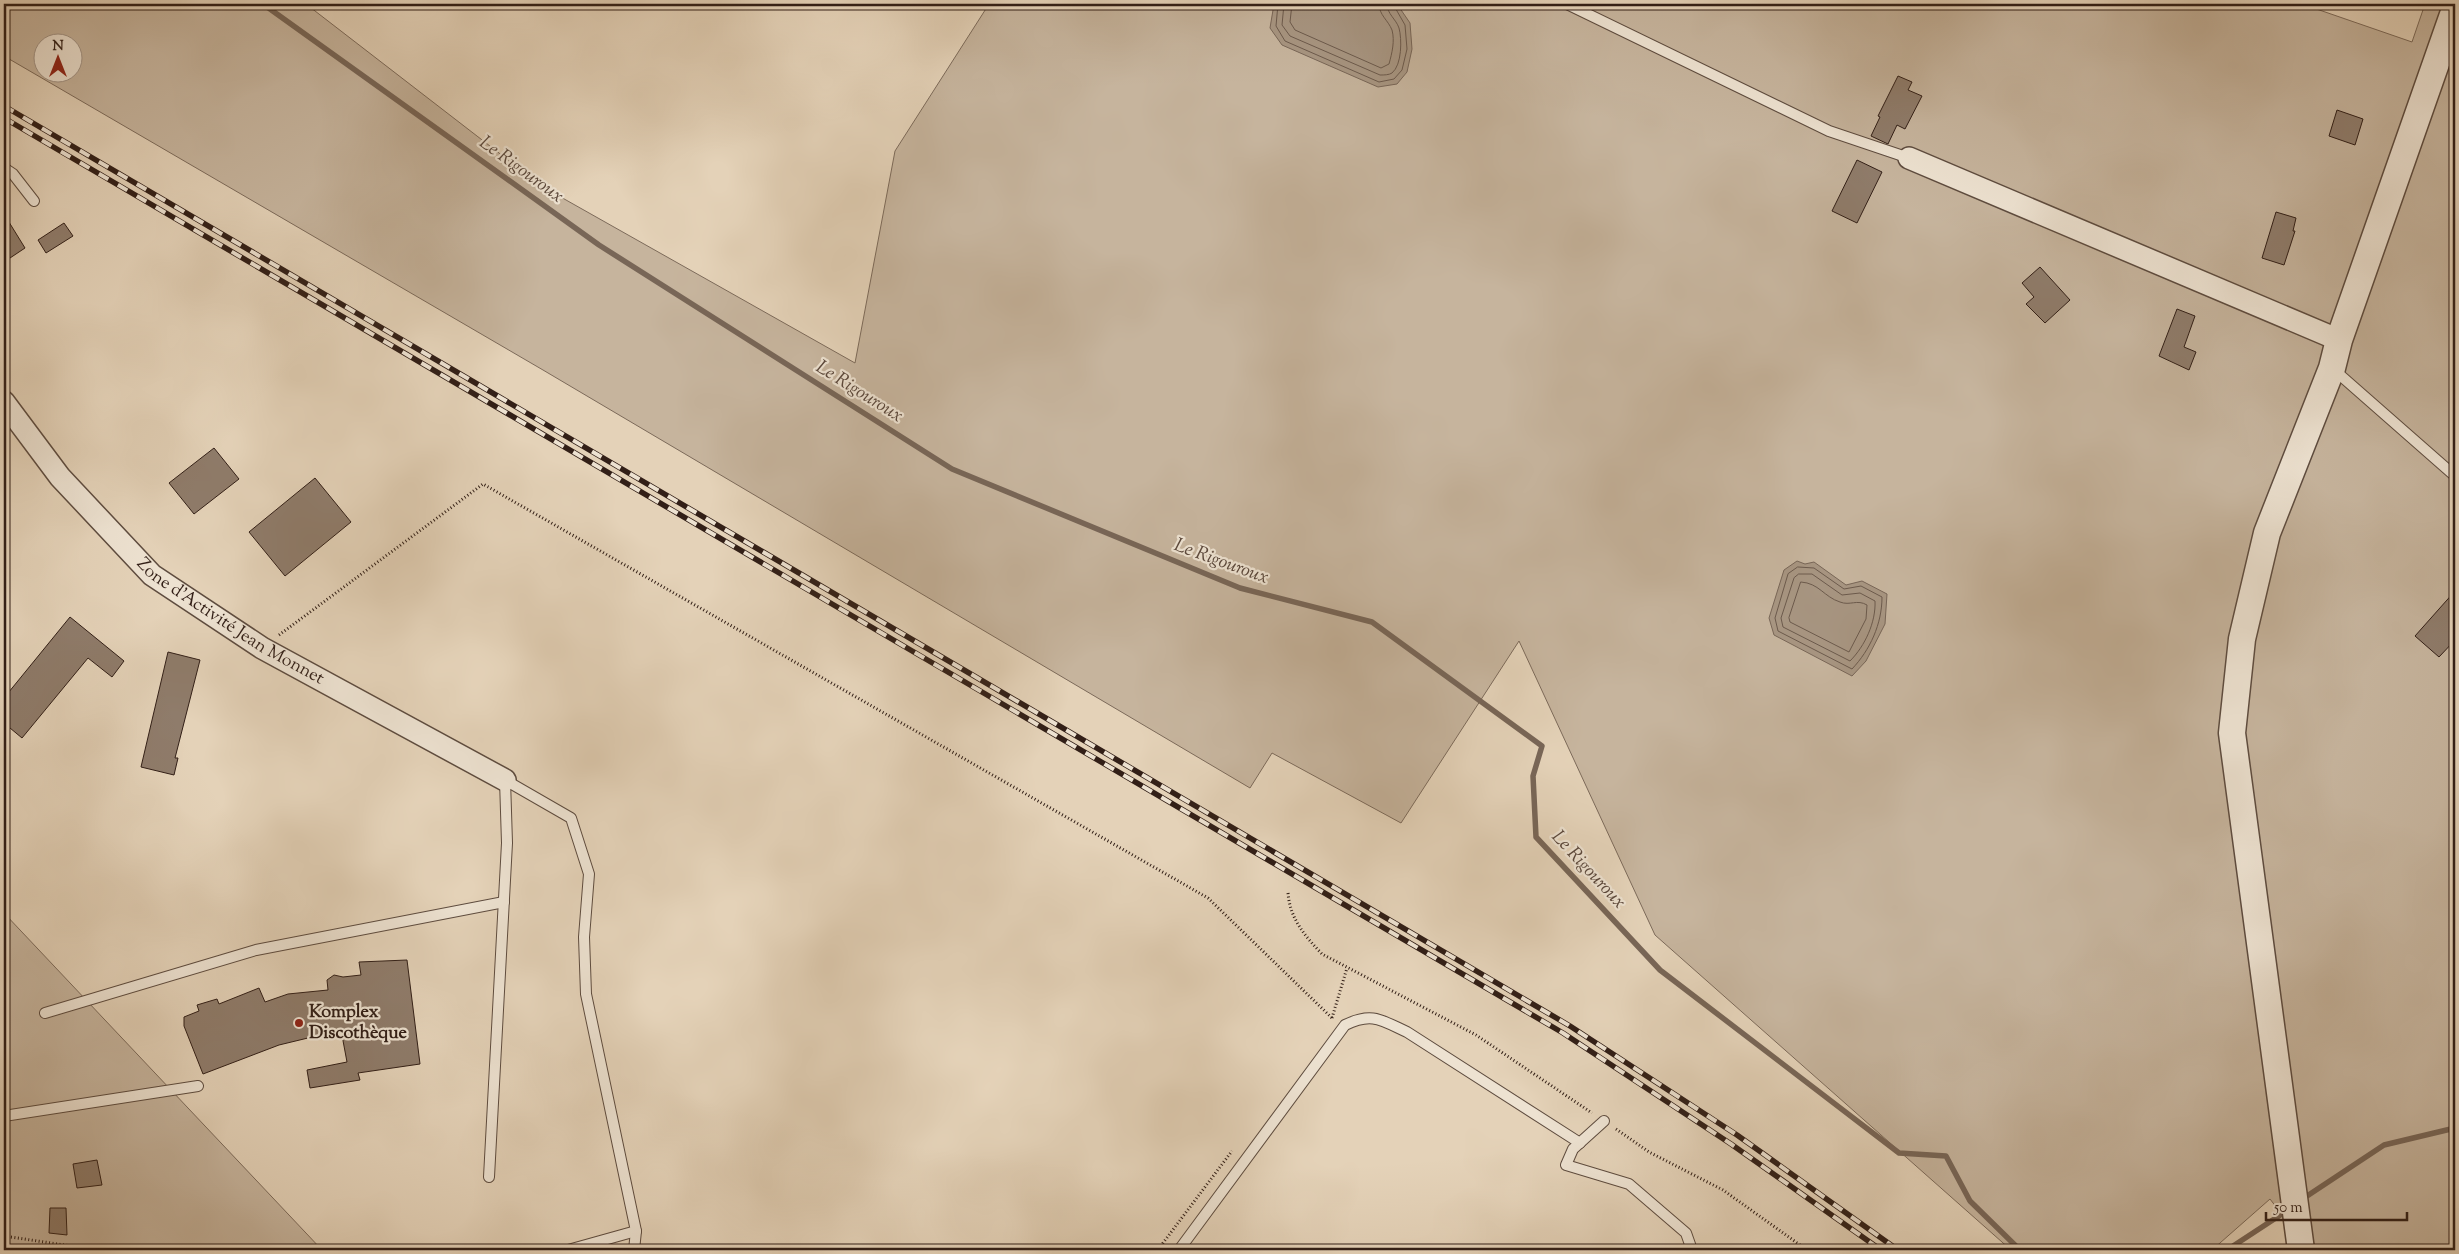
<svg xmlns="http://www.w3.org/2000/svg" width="2459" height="1254" font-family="'Sorts Mill Goudy',serif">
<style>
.green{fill:#c6b49d;stroke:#7c6a5a;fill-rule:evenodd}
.water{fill:#a79581;stroke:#786657}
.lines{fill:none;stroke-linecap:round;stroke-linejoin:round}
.shore{stroke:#6c5a4c;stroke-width:1}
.stream{stroke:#786657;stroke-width:5.5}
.building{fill:#8f7c6b;stroke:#321f17}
.service-casing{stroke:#5e4c3f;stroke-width:12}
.minor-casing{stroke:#5e4c3f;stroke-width:24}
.tertiary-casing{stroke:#5e4c3f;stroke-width:29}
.path{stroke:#321f17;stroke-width:3;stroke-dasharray:1 2.5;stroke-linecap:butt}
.service{stroke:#ede2d1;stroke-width:10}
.minor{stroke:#ede2d1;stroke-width:21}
.tertiary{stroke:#ede2d1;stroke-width:26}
.rail-casing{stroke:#321f17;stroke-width:5.5}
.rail{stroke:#ede2d1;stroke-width:4;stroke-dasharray:11;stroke-linecap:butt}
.poi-dot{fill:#8f2418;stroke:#ede2d1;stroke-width:2}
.labels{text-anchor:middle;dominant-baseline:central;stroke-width:4.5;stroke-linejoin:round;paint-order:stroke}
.street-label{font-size:18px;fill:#321f17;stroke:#ede2d1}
.poi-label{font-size:18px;font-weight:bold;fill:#321f17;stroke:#ede2d1;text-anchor:start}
.water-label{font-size:19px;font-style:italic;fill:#5b483c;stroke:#ede2d1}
</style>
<rect width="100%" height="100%" fill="#e4d2b8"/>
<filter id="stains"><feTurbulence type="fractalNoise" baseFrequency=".004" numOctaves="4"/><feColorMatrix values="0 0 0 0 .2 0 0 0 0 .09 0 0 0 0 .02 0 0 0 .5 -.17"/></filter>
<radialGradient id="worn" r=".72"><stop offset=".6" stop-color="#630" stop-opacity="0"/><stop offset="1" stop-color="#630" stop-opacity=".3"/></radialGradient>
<g class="green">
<path d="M4,4H306L543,187L855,363L895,151L989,4H2302L2412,42L2425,4H2455V1250H2309L2270,1199L2212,1250H2011L1655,935L1519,641L1401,823L1272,753L1250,788L543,370L4,56ZM42,42H72V72H42Z"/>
<path d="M4,913L322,1250H4Z"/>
</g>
<g class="water">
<path d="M1274,4H1397L1410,23L1412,49L1407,72L1397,84L1378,87L1282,45L1270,28Z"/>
<path d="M1797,561L1805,564L1814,562L1846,585L1862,581L1887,594L1885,624L1866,661L1852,676L1774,635L1769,618L1784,570Z"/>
</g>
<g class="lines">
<g class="shore">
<path d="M1278,4L1276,26L1285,41L1379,82L1394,79L1402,70L1407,49L1405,25L1393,4"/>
<path d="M1284,4L1282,25L1290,36L1380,75C1384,75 1389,75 1392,73C1402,65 1402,39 1399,28C1396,19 1387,14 1387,4"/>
<path d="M1292,4L1290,22L1295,30L1381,68L1389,64C1392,53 1395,41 1392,30C1388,20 1379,15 1379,4"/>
<path d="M1798,567L1814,568L1844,589L1861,586L1882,597C1882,624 1870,650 1852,669L1778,631L1775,618L1788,574Z"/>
<path d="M1799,574H1812L1842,595L1860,593L1875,601C1876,622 1865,646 1850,661L1783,627L1781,618L1794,578Z"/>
<path d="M1801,582C1819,583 1824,597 1840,602C1850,606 1857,599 1867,605L1866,619L1849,652L1790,622L1789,618Z"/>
</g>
<g class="stream">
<path d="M263,4L599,245L952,469L1240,588L1372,622L1542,746L1533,776L1536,837L1660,970L1899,1153L1946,1156L1970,1201L2020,1250"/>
<path d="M2301,1200L2384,1145L2455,1128"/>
<path d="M2227,1250L2288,1210"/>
</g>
</g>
<g class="building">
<path d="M1898,76L1912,82L1908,90L1922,96L1905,129L1897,125L1888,144L1871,136L1880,117L1878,116Z"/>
<path d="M2337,110L2363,119L2355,145L2329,136Z"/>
<path d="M1857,160L1882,172L1857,223L1832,211Z"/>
<path d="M2276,212L2296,218L2293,231H2295L2284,265L2262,258Z"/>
<path d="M4,214L25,248L4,262Z"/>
<path d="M64,223L73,236L46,253L38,240Z"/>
<path d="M2040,267L2070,300L2045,323L2026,304L2034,297L2022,283Z"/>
<path d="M2177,309L2195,316L2184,347L2196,352L2189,370L2159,356Z"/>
<path d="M214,448L239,479L194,514L169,483Z"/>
<path d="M315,478L351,522L285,576L249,532Z"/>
<path d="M2455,591V640L2439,657L2415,636Z"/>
<path d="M70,617L124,661L112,677L88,658L22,738L4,723V698Z"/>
<path d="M168,652L200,660L175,758H178L174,775L141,767Z"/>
<path d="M407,960L420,1064L358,1073L360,1080L310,1088L307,1070L347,1062L341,1030L279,1045L203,1074L184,1026V1017L199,1011L197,1005L217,999L219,1004L259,988L265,1002L288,994L328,990L327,980L334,975L343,977L361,975L359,962Z"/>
<path d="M97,1160L102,1185L77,1188L73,1164Z"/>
<path d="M50,1208H66L67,1235L49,1233Z"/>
</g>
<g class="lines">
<defs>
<g id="service">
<path d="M1567,4L1829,131L1909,158"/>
<path d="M4,168L13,174L34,201"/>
<path d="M2332,368L2455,476"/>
<path d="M505,780L571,818L589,874L584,937L586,994L636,1231L634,1250"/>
<path d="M45,1013L256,950L504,902"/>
<path d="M4,1116L198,1086"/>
<path d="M1604,1121L1573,1149L1566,1165L1629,1184L1686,1233L1692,1250"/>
<path d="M489,1177L507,843L505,780"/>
<path d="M568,1250L636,1231"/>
<path d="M1179,1250L1345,1025C1372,1012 1381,1020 1407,1032L1580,1143"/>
</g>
<g id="minor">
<path d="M1909,158L2339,340"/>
<path id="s1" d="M4,402L60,477L152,575L262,648L505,780"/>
</g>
<path id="tertiary" d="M2301,1250L2232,733L2242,639L2267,533L2332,368L2339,340L2455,9"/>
</defs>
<use href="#service" class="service-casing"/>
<use href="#minor" class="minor-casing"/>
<use href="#tertiary" class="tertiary-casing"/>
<g class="path">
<path d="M279,635L483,484L1208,898L1332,1018"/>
<path d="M1288,893C1290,919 1305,936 1322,954L1476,1035L1592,1113"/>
<path d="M1332,1018L1347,968"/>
<path d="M1616,1129L1649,1152L1723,1190L1807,1250"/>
<path d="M4,1236L98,1250"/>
<path d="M1160,1250L1163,1243L1232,1151"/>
</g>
<use href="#service" class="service"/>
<use href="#minor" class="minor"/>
<use href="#tertiary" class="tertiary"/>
<defs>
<g id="rail">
<path d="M4,106L1570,1026L1737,1135L1898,1250"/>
<path d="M4,118L1563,1033L1731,1144L1881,1250"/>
</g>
</defs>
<use href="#rail" class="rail-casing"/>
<use href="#rail" class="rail"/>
</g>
<circle class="poi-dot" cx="299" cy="1023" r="5"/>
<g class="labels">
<g class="street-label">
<text stroke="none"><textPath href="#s1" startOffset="319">Zone d'Activité Jean Monnet</textPath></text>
</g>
<g class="poi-label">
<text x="309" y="1013">Komplex<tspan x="309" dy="21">Discothèque</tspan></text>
</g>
<g class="water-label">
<text transform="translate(521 170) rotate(36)">Le Rigouroux</text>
<text transform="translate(859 392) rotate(32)">Le Rigouroux</text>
<text transform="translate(1221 562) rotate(20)">Le Rigouroux</text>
<text transform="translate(1588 870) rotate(47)">Le Rigouroux</text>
</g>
</g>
<rect width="2459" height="1254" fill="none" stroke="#e4d2b8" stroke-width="20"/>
<rect x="5" y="5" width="2449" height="1244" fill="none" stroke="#321f17" stroke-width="2.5"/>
<rect x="10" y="10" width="2439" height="1234" fill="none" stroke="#321f17"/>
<g transform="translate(58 58)"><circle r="24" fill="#ede2d1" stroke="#a29487"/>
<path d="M0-4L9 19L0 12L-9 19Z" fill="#8f2418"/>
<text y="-8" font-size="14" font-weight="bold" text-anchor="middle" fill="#321f17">N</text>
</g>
<path d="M2266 1212v8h141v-8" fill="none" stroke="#321f17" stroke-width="2.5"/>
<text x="2274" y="1212" font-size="15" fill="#321f17" stroke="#ede2d1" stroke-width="4" paint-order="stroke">50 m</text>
<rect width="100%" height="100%" filter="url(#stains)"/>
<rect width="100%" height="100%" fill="url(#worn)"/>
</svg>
